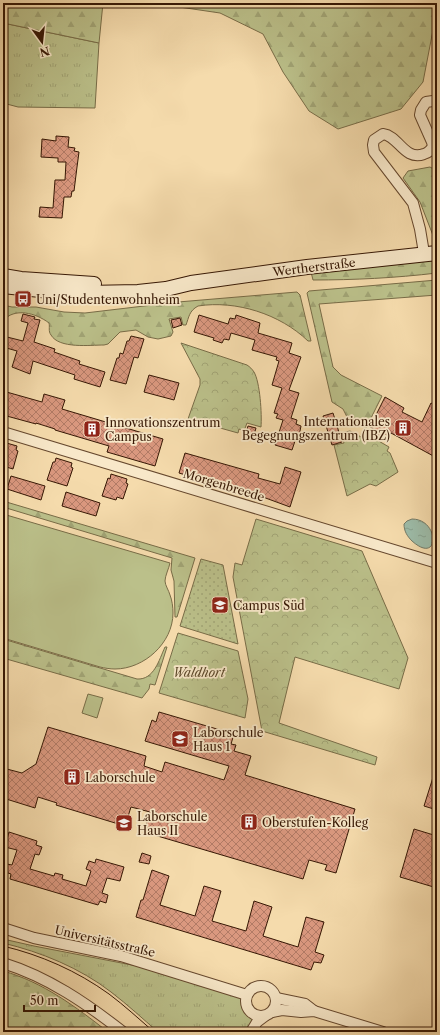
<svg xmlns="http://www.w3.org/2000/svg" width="440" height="1035" font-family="'Libre Caslon Text',serif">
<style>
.grass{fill:url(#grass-tufts);stroke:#786c47}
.forest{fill:url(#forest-firs);stroke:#786c47}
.park{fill:url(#park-crowns);stroke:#786c47}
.garden{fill:url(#garden-dots);stroke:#786c47}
.pitch{fill:#bbc08a;stroke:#786c47}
.water{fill:url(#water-ripples);stroke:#737966}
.building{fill:url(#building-cross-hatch);stroke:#361704}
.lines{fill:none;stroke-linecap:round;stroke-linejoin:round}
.street-casing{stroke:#66482e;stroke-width:12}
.secondary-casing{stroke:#361704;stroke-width:16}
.street{stroke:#f8e8c9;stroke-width:10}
.secondary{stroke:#f8e8c9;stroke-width:14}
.tram{stroke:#361704;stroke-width:1}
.labels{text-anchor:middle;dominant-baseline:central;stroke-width:3.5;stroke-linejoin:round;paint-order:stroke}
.street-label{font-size:12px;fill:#361704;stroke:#f8e8c9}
.poi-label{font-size:12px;fill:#361704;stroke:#f8e8c9;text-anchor:start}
.park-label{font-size:12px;font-style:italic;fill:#5e4a2c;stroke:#f8e8c9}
</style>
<defs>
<pattern id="grass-tufts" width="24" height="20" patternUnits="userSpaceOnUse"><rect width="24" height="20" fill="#bbc08a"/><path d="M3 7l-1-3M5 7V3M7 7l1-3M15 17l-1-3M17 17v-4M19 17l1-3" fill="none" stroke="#a1a475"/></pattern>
<pattern id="forest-firs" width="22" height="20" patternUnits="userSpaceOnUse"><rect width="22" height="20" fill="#bbc08a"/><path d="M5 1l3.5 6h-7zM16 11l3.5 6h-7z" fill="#a1a475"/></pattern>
<pattern id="park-crowns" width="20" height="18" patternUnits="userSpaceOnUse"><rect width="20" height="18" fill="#bbc08a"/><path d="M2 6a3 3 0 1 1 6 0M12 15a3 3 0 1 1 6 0" fill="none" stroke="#a1a475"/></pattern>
<pattern id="garden-dots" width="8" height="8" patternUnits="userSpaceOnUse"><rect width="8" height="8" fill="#bbc08a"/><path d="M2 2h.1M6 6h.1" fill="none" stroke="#a1a475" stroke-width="1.8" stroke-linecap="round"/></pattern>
<pattern id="water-ripples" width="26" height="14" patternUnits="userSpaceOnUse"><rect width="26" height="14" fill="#9cbba8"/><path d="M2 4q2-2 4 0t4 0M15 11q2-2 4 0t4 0" fill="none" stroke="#87a08f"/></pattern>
<pattern id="building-cross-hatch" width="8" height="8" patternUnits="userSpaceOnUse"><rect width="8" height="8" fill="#da987f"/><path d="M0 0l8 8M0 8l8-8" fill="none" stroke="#b27b66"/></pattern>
</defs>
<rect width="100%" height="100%" fill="#f5dbac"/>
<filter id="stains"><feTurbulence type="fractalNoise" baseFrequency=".005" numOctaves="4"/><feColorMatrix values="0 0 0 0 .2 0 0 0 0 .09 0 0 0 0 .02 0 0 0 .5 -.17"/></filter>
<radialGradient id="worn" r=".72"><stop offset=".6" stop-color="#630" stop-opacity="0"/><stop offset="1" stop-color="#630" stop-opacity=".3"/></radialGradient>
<g class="grass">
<path d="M3,23L99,43L95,108L18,107L3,103Z"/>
<path d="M3,939L34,946L137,966L242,995C240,1007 244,1014 255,1021L248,1032H158C143,1019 128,1005 111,992C80,968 41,952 3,943Z"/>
</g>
<g class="forest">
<path d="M3,3H103L99,43L3,23Z"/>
<path d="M152,3H437V19L433,30L423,82L401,109L338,129L309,111L283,72L263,34L220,13Z"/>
<path d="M430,167L437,171V195L435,202L437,208V238H434L420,202L403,178L408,171Z"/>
<path d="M437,259V273C395,278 354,280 313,280L311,272Z"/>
<path d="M437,280V295L319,304L333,367L341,375L382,396L366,428L347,417L343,409L332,402L307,293L309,291Z"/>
<path d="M297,292L300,295L311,341H308C280,314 236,300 198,306C189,311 189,317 186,325H183L181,317L169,319L173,332L171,336L158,339L148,337L136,330L120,332L108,344L104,345C90,345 59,349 51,335C48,331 50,327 49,323C36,313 14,307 3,321V305L12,307H36L64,312L85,313L178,302Z"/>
<path d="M3,501L195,558L177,617H175L174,581L171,570L172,558L3,507Z"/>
<path d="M3,639L137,679C154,680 159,660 165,647H167L155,685L150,684L149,689L142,698L3,658Z"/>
<path d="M3,971C43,982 76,1007 108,1032H3Z"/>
</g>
<g class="park">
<path d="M181,343L247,365C250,367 252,369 254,372C260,382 262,414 261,427L247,423L244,431L239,429L238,433L188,419L200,385V379Z"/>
<path d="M350,431L363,438L370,436L389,447L387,451L390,453L398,472L376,486L370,484L347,496L334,445L344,443L341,433Z"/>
<path d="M256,519L362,551L408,658L399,689L295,657L279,723L377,757L375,765L262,731L233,577L235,563L242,565Z"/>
<path d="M178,633L238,651L248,699L245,718L159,693Z"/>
</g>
<path class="garden" d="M201,559L223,565L238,644L180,626Z"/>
<g class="pitch">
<path d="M3,514L170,563C169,568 165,576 165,581C165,585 169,591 170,595C172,600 173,607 173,613C173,643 144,669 115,669C110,669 104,668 100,667L3,638Z"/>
<path d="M88,694L103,698L97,718L82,713Z"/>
</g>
<path class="water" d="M412,519C440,519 440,566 412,541C407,536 404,531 404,524L407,521Z"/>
<g class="building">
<path d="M56,136L69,137L68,147L75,148L74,151L79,152L77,167L74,191H72L71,197H64L62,218L39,217L40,207L53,208L55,180H65L66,162H58V158L41,157L42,139L56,141Z"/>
<path d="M23,314L35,317L34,319L40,320L34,342L55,349L54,352L80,361L79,364L105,372L100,387L74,379L75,375L33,361L30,374L12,367L17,351L3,347V336L23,341L28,323L21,321Z"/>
<path d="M199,315L228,324L230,318L235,319L236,315L260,323L258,333L292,343L289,353L301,357L289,390L299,393L291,418L297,420L296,424L301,426L299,436L297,435L292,450L275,445L283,420L276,418L278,414L274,413L282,388L272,385L279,361L276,360L277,357L252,350L255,340L231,333L229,340L224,339L222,343L213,340L214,338L194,332Z"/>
<path d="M180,318L182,325L173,328L171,320Z"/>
<path d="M131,336L144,339L138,358L134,357L126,384L110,380L117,358H119L120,353L123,354L127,341H129Z"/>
<path d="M149,375L179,383L174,400L144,392Z"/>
<path d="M3,391L42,402L44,394L65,400L62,409L163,439L155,466L107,452L109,446L55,430V429L36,423V424L3,415Z"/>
<path d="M385,397L404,408L402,412L422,422L431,403L437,406V458L391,433L389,437L383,434L381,437L373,433L375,430L370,427Z"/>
<path d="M333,413L342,442L332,445L323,416Z"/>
<path d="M248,426L256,428L254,435L246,433Z"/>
<path d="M3,442L17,446L16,450L18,451L13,469L3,466Z"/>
<path d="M185,453L259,474L258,478L280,484L285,467L301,472L290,507L252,493L233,487L232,489L179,473Z"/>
<path d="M56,458L72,463L71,467L73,468L67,486L47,480L53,462H55Z"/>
<path d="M111,474L127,479L126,483L128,484L123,499L117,497L116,500L102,496L108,478L110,479Z"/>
<path d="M11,476L45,486L41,500L7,489Z"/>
<path d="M66,492L100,503L96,516L62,506Z"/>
<path d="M159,712L234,734L231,744L236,745L234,751L251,756L245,775L355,809L336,873L325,870L327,865L309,860L303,879L144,832L150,812L131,807L125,826L56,805L57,803L38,797L35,808L3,798V768L22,773L36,764L48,727L146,756L144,766L162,772L165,762L224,780L229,766L145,741L152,720L156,722Z"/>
<path d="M435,771H437V810L424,806Z"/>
<path d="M414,829L437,836V888L400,877Z"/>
<path d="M9,832L37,841L36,845L42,847L39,855L35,854L30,869L54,876L55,873L63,875L62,879L86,886L91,871L86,869L89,861L95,863L96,859L124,867L120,881L107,878L102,893L108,895L106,903L100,901L98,905L10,879L11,874L5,872L7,864L12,865L17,850L5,847Z"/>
<path d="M142,853L151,856L149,864L139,862Z"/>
<path d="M152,870L169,876L160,905L195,916L204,886L221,891L212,921L246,931L254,901L272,907L263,936L298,947L306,917L324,922L315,952L324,955L321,963L314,962L311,970L136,917L141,900H143Z"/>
</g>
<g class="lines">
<defs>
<g id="street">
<path d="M424,253L420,229L413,203L374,152L373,145L374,140L383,134C399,136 404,161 424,154C428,153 431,150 433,146L432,142L420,115L421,110L426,102L433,101L437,103"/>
<path d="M3,432L437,563"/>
<path d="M3,928L34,938L121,956L247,995"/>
<path d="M3,963C48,977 86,1003 123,1032"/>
<circle cx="261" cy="1001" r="15"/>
<path d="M276,998L305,1004L314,1011"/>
<path d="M272,1012L282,1010L301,1012L314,1011L383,1032"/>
<path d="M251,1032L257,1022L265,1016"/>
</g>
<g id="secondary">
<path d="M3,276L21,279L94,284"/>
<path d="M3,286L59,292L86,293L138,292L166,289L191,283L307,267L437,253"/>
</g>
</defs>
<use href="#street" class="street-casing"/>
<use href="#secondary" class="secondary-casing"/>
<use href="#street" class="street"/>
<use href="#secondary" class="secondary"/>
<path class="tram" d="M3,946C41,955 77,971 109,994C125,1006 139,1019 154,1032"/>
</g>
<defs>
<symbol id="bus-square" viewBox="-11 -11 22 22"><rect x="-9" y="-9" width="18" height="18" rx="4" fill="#8f2418" stroke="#f8e8c9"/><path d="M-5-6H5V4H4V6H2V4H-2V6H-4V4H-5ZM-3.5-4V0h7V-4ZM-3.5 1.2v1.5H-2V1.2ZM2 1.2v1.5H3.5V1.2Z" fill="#fff"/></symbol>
<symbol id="building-square" viewBox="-11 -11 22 22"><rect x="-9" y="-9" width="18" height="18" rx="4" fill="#8f2418" stroke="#f8e8c9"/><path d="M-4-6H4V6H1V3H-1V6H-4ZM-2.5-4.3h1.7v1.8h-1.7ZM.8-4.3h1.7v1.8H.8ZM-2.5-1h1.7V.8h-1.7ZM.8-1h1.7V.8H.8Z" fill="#fff"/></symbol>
<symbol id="university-square" viewBox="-11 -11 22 22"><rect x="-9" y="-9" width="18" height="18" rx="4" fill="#8f2418" stroke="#f8e8c9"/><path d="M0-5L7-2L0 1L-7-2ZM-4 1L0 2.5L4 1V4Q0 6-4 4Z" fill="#fff"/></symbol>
<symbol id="school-square" viewBox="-11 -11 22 22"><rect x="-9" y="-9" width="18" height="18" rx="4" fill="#8f2418" stroke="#f8e8c9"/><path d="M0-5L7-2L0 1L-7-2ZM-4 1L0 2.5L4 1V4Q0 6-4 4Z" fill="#fff"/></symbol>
</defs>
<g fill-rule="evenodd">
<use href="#bus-square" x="13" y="289" width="20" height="20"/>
<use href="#building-square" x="393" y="418" width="20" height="20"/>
<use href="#building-square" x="82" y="419" width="20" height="20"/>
<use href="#university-square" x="210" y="595" width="20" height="20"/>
<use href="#school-square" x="170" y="729" width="20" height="20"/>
<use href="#building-square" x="62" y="767" width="20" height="20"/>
<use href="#building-square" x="239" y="812" width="20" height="20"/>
<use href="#school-square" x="114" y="813" width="20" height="20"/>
</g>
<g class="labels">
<g class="street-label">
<text transform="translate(314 267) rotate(-7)">Wertherstraße</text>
<text transform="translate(224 485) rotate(17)">Morgenbreede</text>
<text transform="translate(105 941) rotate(13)">Universitätsstraße</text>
</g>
<g class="poi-label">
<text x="36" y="299">Uni/Studentenwohnheim</text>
<text x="390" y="421" text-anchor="end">Internationales<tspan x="390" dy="14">Begegnungszentrum (IBZ)</tspan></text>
<text x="105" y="422">Innovationszentrum<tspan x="105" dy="14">Campus</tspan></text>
<text x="233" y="605">Campus Süd</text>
<text x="193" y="732">Laborschule<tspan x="193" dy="14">Haus 1</tspan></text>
<text x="85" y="777">Laborschule</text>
<text x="137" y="816">Laborschule<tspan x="137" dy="14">Haus II</tspan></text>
<text x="262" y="822">Oberstufen-Kolleg</text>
</g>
<g class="park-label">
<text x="199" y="672">Waldhort</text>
</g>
</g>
<rect width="440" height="1035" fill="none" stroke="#f5dbac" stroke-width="16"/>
<rect x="4" y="4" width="432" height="1027" fill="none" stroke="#361704" stroke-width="2"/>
<rect x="8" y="8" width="424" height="1019" fill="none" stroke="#361704"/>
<g transform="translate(42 42) rotate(165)" stroke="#f8e8c9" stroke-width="3" paint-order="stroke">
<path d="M0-3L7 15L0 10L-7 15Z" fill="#361704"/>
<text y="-6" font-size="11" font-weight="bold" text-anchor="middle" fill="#361704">N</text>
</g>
<path d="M24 1005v6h71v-6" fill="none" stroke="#361704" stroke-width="2"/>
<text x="30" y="1005" font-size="12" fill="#361704" stroke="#f8e8c9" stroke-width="3" paint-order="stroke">50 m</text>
<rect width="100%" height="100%" filter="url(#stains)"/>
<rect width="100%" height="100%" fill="url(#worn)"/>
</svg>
